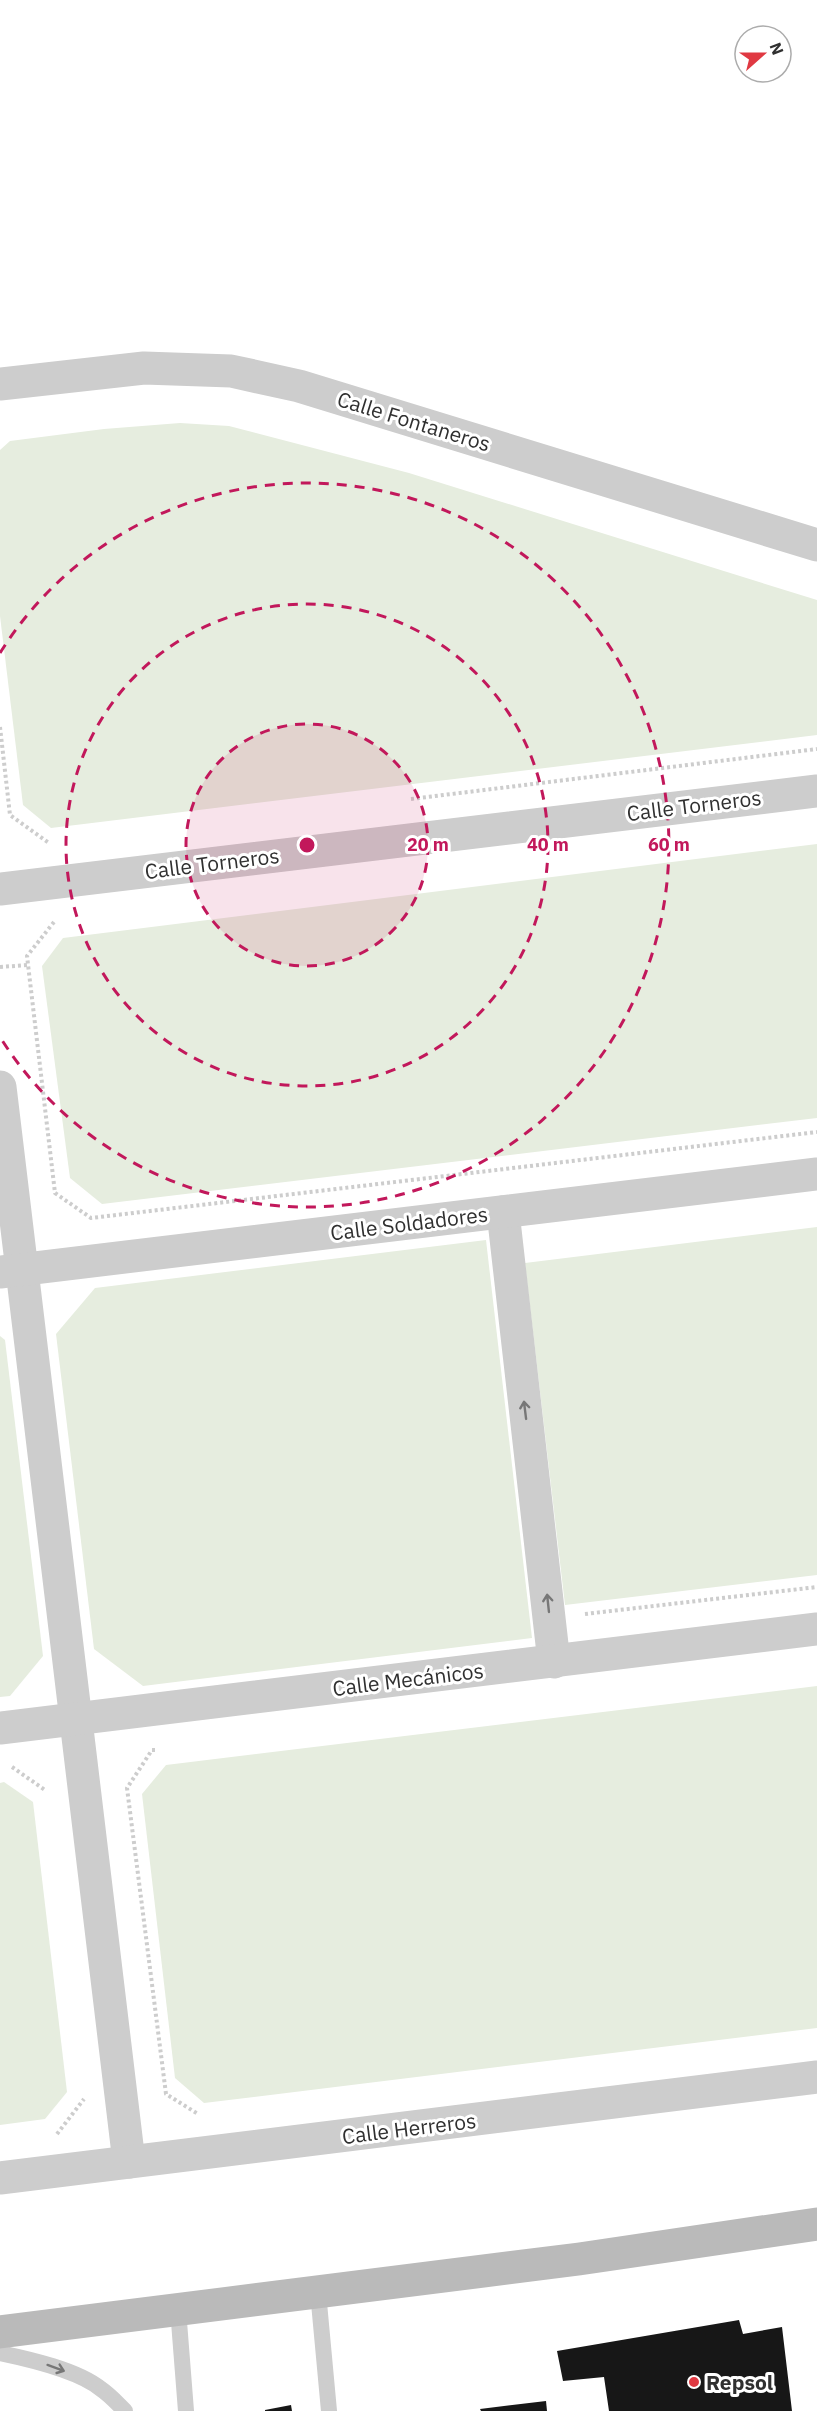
<svg xmlns="http://www.w3.org/2000/svg" width="817" height="2411" font-family="'IBM Plex Sans',sans-serif">
<style>
.green{fill:#e6eddf}
.building{fill:#171717}
.lines{fill:none;stroke-linecap:round;stroke-linejoin:round}
.path{stroke:#cdcdcd;stroke-width:4;stroke-dasharray:3 3;stroke-linecap:butt}
.lane{stroke:#cdcdcd;stroke-width:16}
.street{stroke:#cdcdcd;stroke-width:33}
.secondary{stroke:#bababa;stroke-width:33}
.oneway{stroke:#777}
.ring{fill:none;stroke:#c2185b;stroke-width:3;stroke-dasharray:10 8}
.poi-dot{fill:#e03942;stroke:#fff;stroke-width:2}
.labels{text-anchor:middle;dominant-baseline:central;stroke-width:6;stroke-linejoin:round;paint-order:stroke}
.street-label{font-size:21px;fill:#303030;stroke:#fff}
.poi-label{font-size:21px;font-weight:bold;fill:#303030;stroke:#fff;text-anchor:start}
.centre{fill:#c2185b;stroke:#fff;stroke-width:3}
.ring-label{font-size:18px;text-anchor:middle;font-weight:bold;fill:#c2185b;stroke:#fff;stroke-width:6;stroke-linejoin:round;paint-order:stroke}
</style>
<rect width="100%" height="100%" fill="#fff"/>
<g class="green">
<path d="M180,423L229,426L409,473L817,600V735L51,828L23,805L0,616V450L10,441L104,429Z"/>
<path d="M817,844V1118L102,1204L70,1178L42,966L63,938Z"/>
<path d="M817,1227V1575L565,1605L525,1263Z"/>
<path d="M486,1240L532,1638L143,1686L94,1649L56,1334L95,1288Z"/>
<path d="M0,1336L5,1340L43,1656L10,1696L0,1697Z"/>
<path d="M817,1686V2028L204,2103L175,2078L142,1794L166,1765Z"/>
<path d="M4,1782L33,1802L67,2092L45,2119L0,2125V1783Z"/>
</g>
<g class="building">
<path d="M739,2320L743,2334L782,2327L792,2411H609L604,2377L563,2381L557,2351Z"/>
<path d="M546,2401L547,2411H481L480,2409Z"/>
<path d="M291,2405L292,2411H265V2410Z"/>
</g>
<g class="lines">
<g class="path">
<path d="M0,727L10,815L49,843"/>
<path d="M411,799L817,749"/>
<path d="M54,922L27,956L55,1193L91,1218L817,1132"/>
<path d="M0,967L28,965"/>
<path d="M585,1614L817,1587"/>
<path d="M155,1750H152L127,1788L166,2094L198,2114"/>
<path d="M12,1767L45,1790"/>
<path d="M57,2134L84,2099"/>
</g>
<g class="lane">
<path d="M318,2292L329,2411"/>
<path d="M178,2309L186,2411"/>
<path d="M0,2353C29,2359 78,2370 101,2389C110,2395 117,2403 125,2411"/>
</g>
<g class="street">
<path d="M0,384L144,368L231,371L299,386L817,545"/>
<path d="M0,889L817,791"/>
<path d="M0,1087L129,2162"/>
<path d="M503,1212L554,1662"/>
<path d="M0,1272L817,1174"/>
<path d="M0,1728L817,1629"/>
<path d="M0,2178L817,2077"/>
</g>
<path class="secondary" d="M0,2332L579,2259L817,2224"/>
</g>
<defs><path id="oneway-shaft" d="M-6 0H5M1.5-3L5.5 0L1.5 3" fill="none" stroke-width="1.6" stroke-linecap="round" stroke-linejoin="round" transform="scale(1.5)"/></defs>
<g class="oneway">
<use href="#oneway-shaft" transform="translate(525 1410) rotate(-97)"/>
<use href="#oneway-shaft" transform="translate(548 1603) rotate(-96)"/>
<use href="#oneway-shaft" transform="translate(56 2368) rotate(20)"/>
</g>
<circle cx="307" cy="845" r="121" fill="#c2185b" fill-opacity=".12"/>
<g class="ring">
<circle cx="307" cy="845" r="121"/>
<circle cx="307" cy="845" r="241"/>
<path d="M0 653A362 362 0 1 1 0 1037"/>
</g>
<circle class="poi-dot" cx="694" cy="2382" r="6"/>
<g class="labels">
<g class="street-label">
<text transform="translate(414 421) rotate(17)">Calle Fontaneros</text>
<text transform="translate(694 805) rotate(-7)">Calle Torneros</text>
<text transform="translate(212 863) rotate(-7)">Calle Torneros</text>
<text transform="translate(409 1223) rotate(-7)">Calle Soldadores</text>
<text transform="translate(408 1679) rotate(-7)">Calle Mecánicos</text>
<text transform="translate(409 2128) rotate(-7)">Calle Herreros</text>
</g>
<g class="poi-label">
<text x="706" y="2382">Repsol</text>
</g>
</g>
<circle cx="307" cy="845" r="9" class="centre"/>
<g class="ring-label">
<text x="428" y="851">20 m</text>
<text x="548" y="851">40 m</text>
<text x="669" y="851">60 m</text>
</g>
<g transform="translate(763 54) rotate(69)"><circle r="28" fill="#ffffff" stroke="#acacac" stroke-width="1.5"/>
<path d="M0-4.5L10 22L0 15L-10 22Z" fill="#e03942"/>
<text y="-9" font-size="16" font-weight="bold" text-anchor="middle" fill="#303030">N</text>
</g>
</svg>
